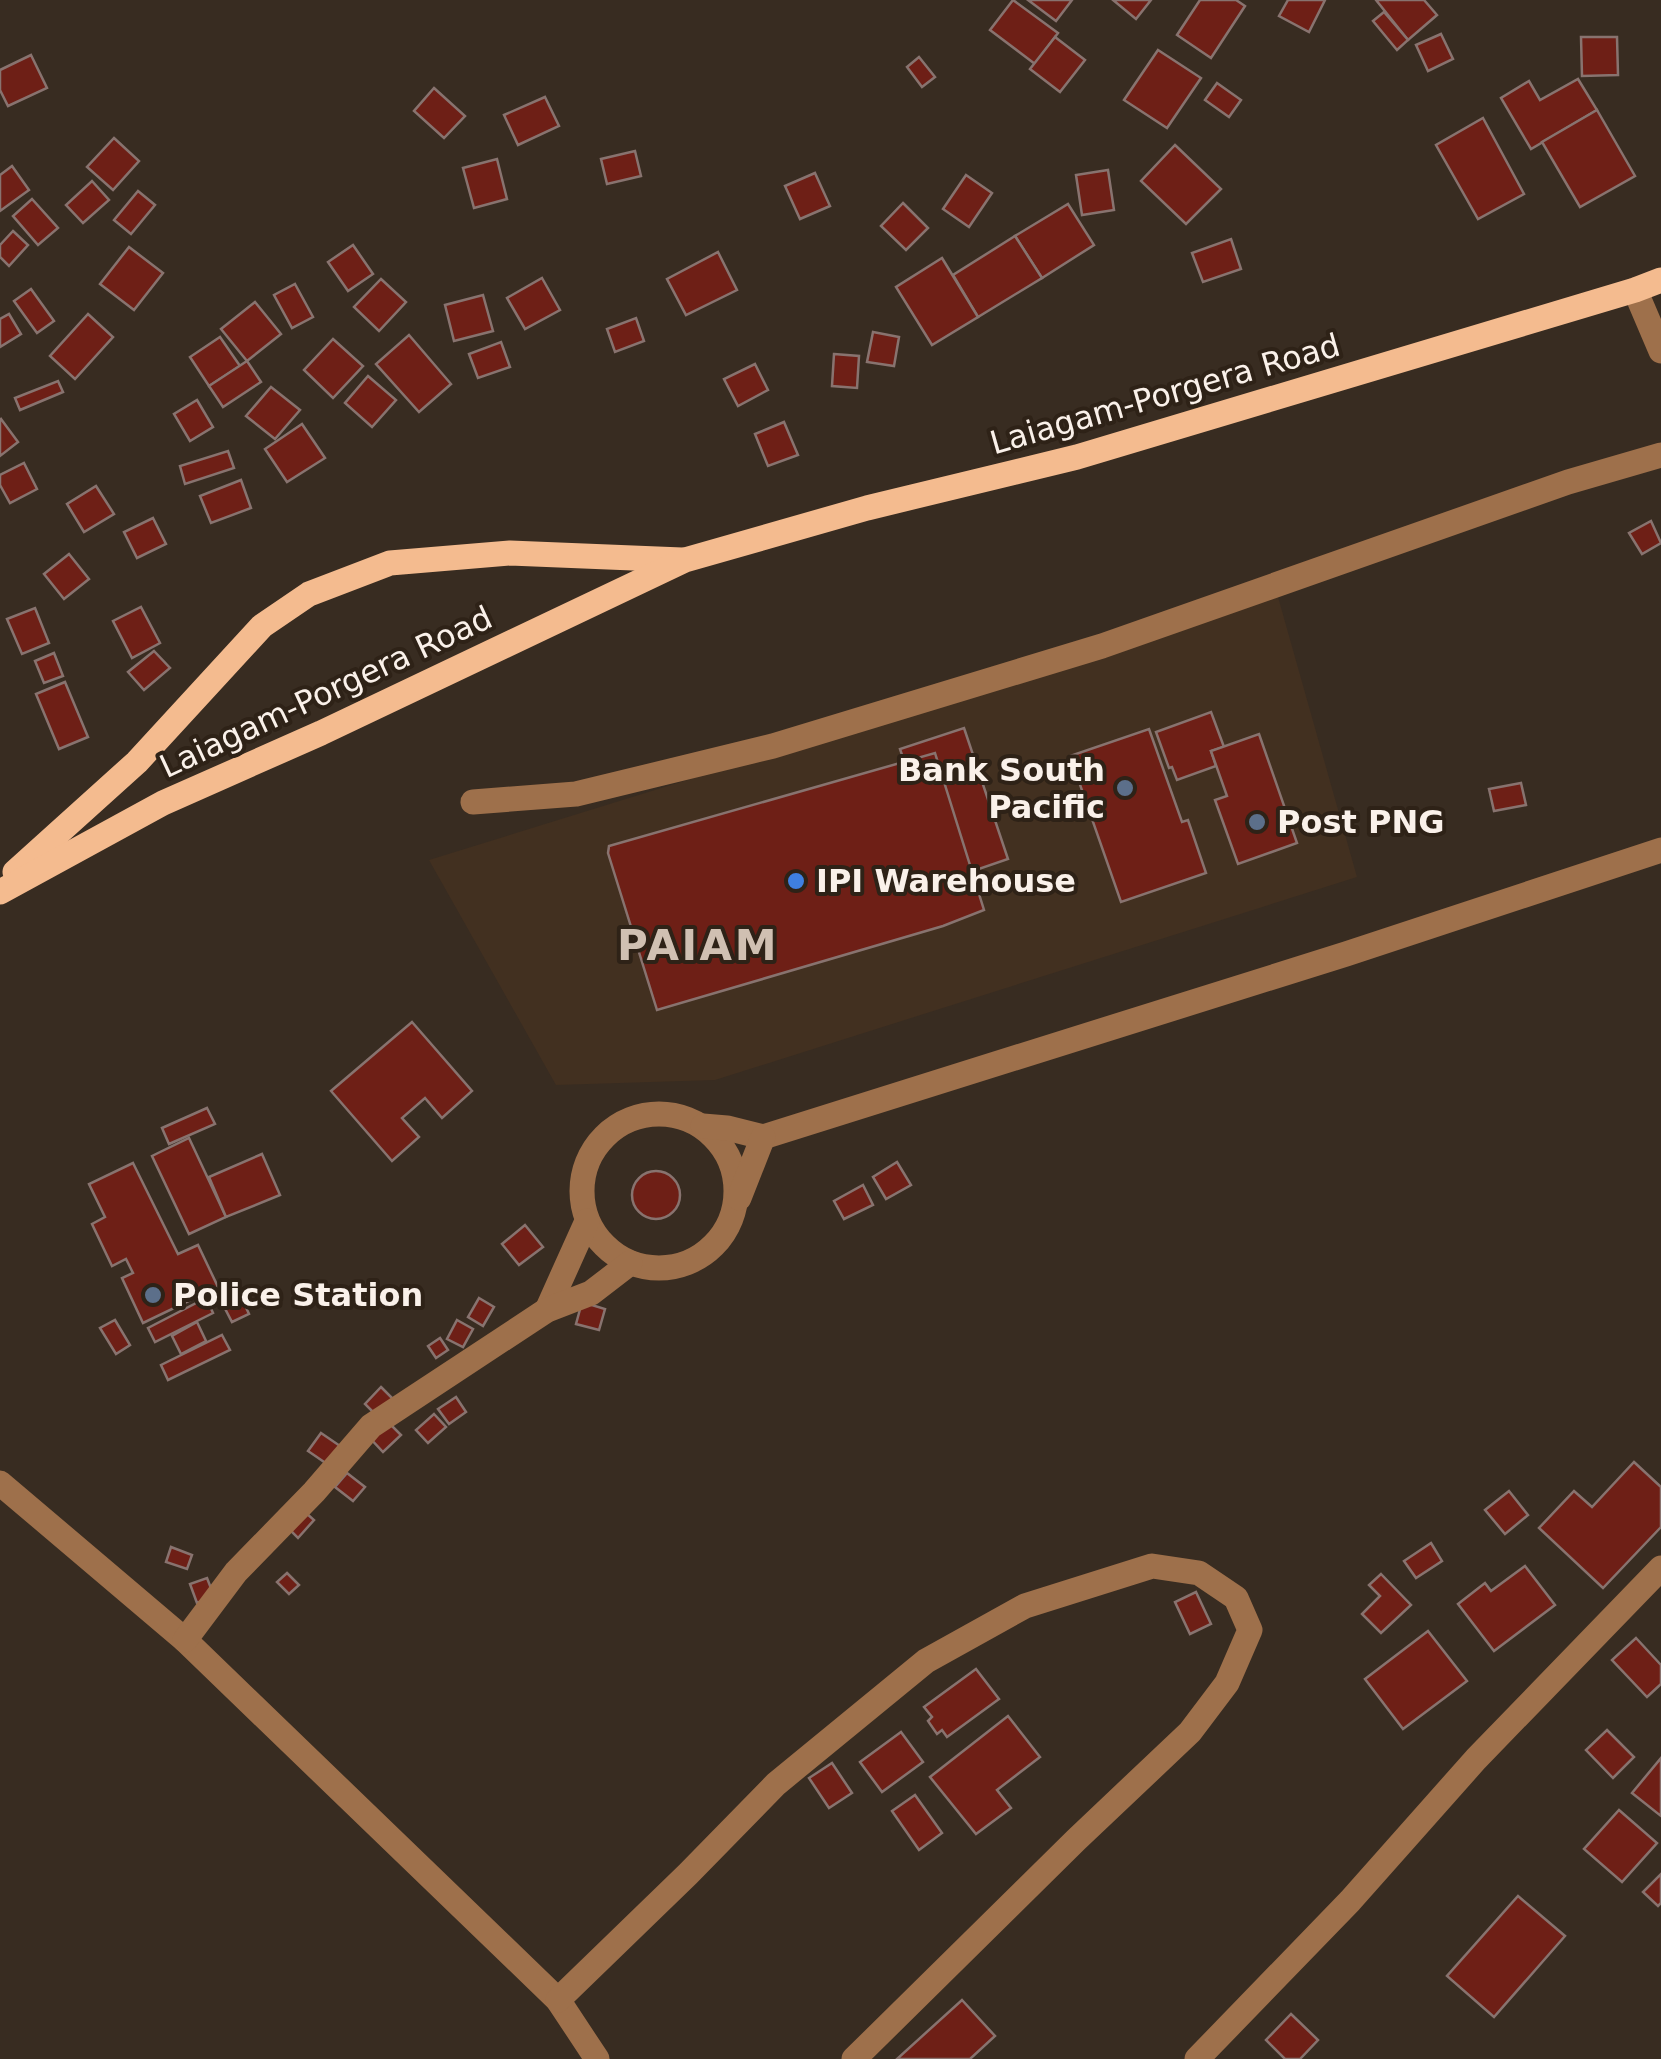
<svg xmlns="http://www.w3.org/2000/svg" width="1661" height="2059" font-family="'DejaVu Sans',sans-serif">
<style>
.built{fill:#423020}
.building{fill:#6e1f16;stroke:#88736f;stroke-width:2.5}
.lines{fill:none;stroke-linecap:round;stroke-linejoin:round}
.minor{stroke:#9e704b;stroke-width:25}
.major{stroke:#f4bb8f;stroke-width:25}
.service-dot{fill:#5c6f8a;stroke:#2e2217;stroke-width:4}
.shop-dot{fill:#3f7fe0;stroke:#2e2217;stroke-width:4}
.labels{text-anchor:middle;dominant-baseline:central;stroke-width:8;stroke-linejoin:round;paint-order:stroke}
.street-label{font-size:32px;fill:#faf1ea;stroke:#2e2217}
.poi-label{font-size:32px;font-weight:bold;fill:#faf1ea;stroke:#2e2217;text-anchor:start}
.district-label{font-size:42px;font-weight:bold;letter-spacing:2.5px;fill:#d0c0b2;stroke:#2e2217}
</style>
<rect width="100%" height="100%" fill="#382c21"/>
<path class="built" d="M1278,597L1357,877L715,1080L556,1085L429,860Z"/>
<g class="building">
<path d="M1013,0L1058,33L1035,64L990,30Z"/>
<path d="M1028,0H1072L1056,21Z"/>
<path d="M1113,0H1151L1136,19Z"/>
<path d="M1200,0H1236L1245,6L1211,58L1177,35Z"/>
<path d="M1288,0H1325L1309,32L1279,16Z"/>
<path d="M1376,0H1424L1437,15L1408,40Z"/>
<path d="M1384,12L1408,40L1397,50L1373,21Z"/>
<path d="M1441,34L1453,59L1428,71L1416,45Z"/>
<path d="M1055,37L1085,60L1060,92L1030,69Z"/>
<path d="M1581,37H1617L1618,75L1582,76Z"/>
<path d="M1158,50L1201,78L1167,128L1124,100Z"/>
<path d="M31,55L47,88L8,106L0,90V70Z"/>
<path d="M919,57L935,77L922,87L907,67Z"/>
<path d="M1578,79L1597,110L1531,149L1501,98L1529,81L1540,100Z"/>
<path d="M1217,83L1241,100L1229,117L1205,100Z"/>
<path d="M434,88L465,116L444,138L414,111Z"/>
<path d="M545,97L559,126L518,145L504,115Z"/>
<path d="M1597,110L1635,176L1580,207L1542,142Z"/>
<path d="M1483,118L1524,194L1478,219L1436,145Z"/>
<path d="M114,138L139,161L113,190L87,167Z"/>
<path d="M1175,145L1221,189L1186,224L1141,181Z"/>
<path d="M635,151L641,176L607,184L601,159Z"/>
<path d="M497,159L507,199L474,208L463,168Z"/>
<path d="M12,166L29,190L0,211V175Z"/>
<path d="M1108,170L1114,210L1082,215L1076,175Z"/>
<path d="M815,173L830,206L800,219L785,186Z"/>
<path d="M966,175L992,193L969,227L943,209Z"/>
<path d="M92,181L109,200L83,223L66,205Z"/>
<path d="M138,191L155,205L131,234L114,220Z"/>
<path d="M32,199L58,228L38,245L13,216Z"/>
<path d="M903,203L928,228L906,250L881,226Z"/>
<path d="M1068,204L1094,245L1042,278L1015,236Z"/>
<path d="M13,231L28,245L9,266L0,257V245Z"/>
<path d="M1015,236L1042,278L978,317L953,275Z"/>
<path d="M1231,239L1241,269L1203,282L1192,253Z"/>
<path d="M353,245L373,274L348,291L328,262Z"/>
<path d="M129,247L163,273L134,310L100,284Z"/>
<path d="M718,252L737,290L686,315L667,279Z"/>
<path d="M942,258L978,317L932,345L896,287Z"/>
<path d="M542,278L560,310L525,329L507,298Z"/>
<path d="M381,279L406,302L379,331L354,307Z"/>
<path d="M295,284L313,317L292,328L274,295Z"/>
<path d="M31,289L54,321L37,333L14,301Z"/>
<path d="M483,295L493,331L454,341L445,305Z"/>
<path d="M255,302L281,334L247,361L221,329Z"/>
<path d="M9,314L21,334L0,347V319Z"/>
<path d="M88,314L113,337L75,379L50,356Z"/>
<path d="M636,318L644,341L615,352L607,329Z"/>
<path d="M873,332L899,337L894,366L867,362Z"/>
<path d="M409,335L451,384L419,412L376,364Z"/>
<path d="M220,337L240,366L209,386L190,357Z"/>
<path d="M333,339L363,366L333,398L304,370Z"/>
<path d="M501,342L510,367L478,378L469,354Z"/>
<path d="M834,354L859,356L857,388L832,386Z"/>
<path d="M247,361L261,382L223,407L209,386Z"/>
<path d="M755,364L768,390L738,406L724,379Z"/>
<path d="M368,376L396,400L372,427L345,403Z"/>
<path d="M58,381L63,392L20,410L15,398Z"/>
<path d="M271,387L300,410L275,439L246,416Z"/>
<path d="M197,400L213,427L190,441L174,414Z"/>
<path d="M1,419L18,442L0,456V420Z"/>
<path d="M784,422L798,455L768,466L755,434Z"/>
<path d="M302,424L325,458L287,482L265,449Z"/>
<path d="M228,451L234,468L185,484L180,466Z"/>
<path d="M24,463L37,489L10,503L0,485V475Z"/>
<path d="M241,480L251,508L211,523L200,496Z"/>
<path d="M96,486L114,514L84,532L67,504Z"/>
<path d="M153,518L166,544L137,558L124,532Z"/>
<path d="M1651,521L1661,543L1642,554L1629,533Z"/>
<path d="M69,554L89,579L64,599L44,574Z"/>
<path d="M141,607L160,643L132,658L113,621Z"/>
<path d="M35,608L49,643L22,654L7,619Z"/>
<path d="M154,651L170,668L144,690L128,672Z"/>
<path d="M54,653L63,676L44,683L35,661Z"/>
<path d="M65,682L88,737L59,749L36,694Z"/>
<path d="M1211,712L1224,747L1211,751L1216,766L1177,780L1172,767L1169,768L1156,732Z"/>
<path d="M964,728L1008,859L944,881L900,749Z"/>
<path d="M1149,729L1182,822L1188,820L1206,873L1121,902L1070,756Z"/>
<path d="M1259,734L1297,843L1238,864L1215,800L1227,796L1211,751Z"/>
<path d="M935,753L984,910L943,926L657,1010L608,853L609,846Z"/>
<path d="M1521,783L1526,805L1494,811L1489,789Z"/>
<path d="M412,1022L472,1091L442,1118L425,1098L402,1118L419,1137L392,1161L331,1091Z"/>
<path d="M207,1108L215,1124L169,1144L162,1128Z"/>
<path d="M189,1138L226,1217L189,1234L152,1156Z"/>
<path d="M262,1154L280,1195L226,1217L209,1177Z"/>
<path d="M897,1162L911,1185L886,1199L873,1177Z"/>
<path d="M133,1163L178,1254L198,1245L218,1287L143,1323L122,1278L133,1273L126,1259L112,1266L92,1224L105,1217L89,1184Z"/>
<circle cx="656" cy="1195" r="24"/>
<path d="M863,1185L873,1205L844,1219L834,1201Z"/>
<path d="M525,1225L543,1247L519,1265L502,1244Z"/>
<path d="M236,1286L249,1314L232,1322L218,1295Z"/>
<path d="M206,1298L213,1313L155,1342L148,1328Z"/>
<path d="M479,1298L494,1307L483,1326L468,1317Z"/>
<path d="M582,1302L605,1309L599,1330L576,1324Z"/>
<path d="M115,1320L130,1345L116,1354L100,1328Z"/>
<path d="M457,1320L473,1329L463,1347L447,1339Z"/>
<path d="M197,1322L206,1341L181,1354L172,1336Z"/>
<path d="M222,1335L230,1350L168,1380L161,1365Z"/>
<path d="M440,1338L448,1350L436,1358L428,1346Z"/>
<path d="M381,1387L394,1400L377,1416L365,1404Z"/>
<path d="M456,1397L466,1412L449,1424L438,1409Z"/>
<path d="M434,1414L446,1427L428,1443L416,1430Z"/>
<path d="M386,1420L401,1435L383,1452L369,1437Z"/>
<path d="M321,1433L343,1448L330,1466L308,1451Z"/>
<path d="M1634,1462L1661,1487V1527L1603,1588L1539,1528L1574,1491L1592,1507Z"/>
<path d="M347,1473L365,1487L353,1501L335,1487Z"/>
<path d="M1509,1491L1528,1515L1505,1534L1485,1510Z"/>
<path d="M306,1513L314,1520L298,1538L291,1531Z"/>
<path d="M1431,1543L1442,1561L1416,1578L1404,1561Z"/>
<path d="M171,1547L192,1555L187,1569L166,1562Z"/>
<path d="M1525,1566L1555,1605L1494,1651L1458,1604L1485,1583L1491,1591Z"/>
<path d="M287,1573L299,1585L289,1594L277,1582Z"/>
<path d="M1381,1574L1411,1605L1381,1633L1362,1614L1380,1596L1369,1585Z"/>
<path d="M207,1578L214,1596L197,1603L190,1584Z"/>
<path d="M1196,1592L1211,1624L1190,1634L1175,1602Z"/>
<path d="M1428,1631L1467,1681L1403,1729L1365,1679Z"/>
<path d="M1636,1638L1661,1665V1684L1647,1697L1612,1660Z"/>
<path d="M976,1669L999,1699L947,1737L942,1730L937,1734L928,1721L932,1717L924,1707Z"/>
<path d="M1008,1716L1040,1757L997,1790L1011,1808L976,1834L930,1777Z"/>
<path d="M1607,1730L1634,1757L1613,1778L1586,1750Z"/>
<path d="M901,1732L923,1762L882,1792L860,1762Z"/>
<path d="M1661,1758V1816L1632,1793Z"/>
<path d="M832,1763L852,1793L829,1808L809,1778Z"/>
<path d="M915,1795L942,1833L919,1850L892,1811Z"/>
<path d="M1619,1810L1657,1843L1622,1882L1584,1849Z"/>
<path d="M1661,1874V1903L1658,1906L1643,1892Z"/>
<path d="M1518,1896L1565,1936L1494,2017L1447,1976Z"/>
<path d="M962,2000L995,2036L970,2059H897Z"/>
<path d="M1291,2014L1318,2040L1300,2059H1285L1266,2040Z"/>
</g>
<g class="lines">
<g class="minor">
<path d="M1635,290L1661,351"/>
<path d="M473,802L576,794L773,746L1102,646L1568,482L1661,455"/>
<circle cx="659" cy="1191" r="77"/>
<path d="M703,1126L727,1128L763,1137L1346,954L1661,850"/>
<path d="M739,1198L763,1137"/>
<path d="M547,1310L587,1221"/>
<path d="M0,1483L185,1640L558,2000L597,2059"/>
<path d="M185,1640L236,1572L314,1492L371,1426L547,1310L591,1293L630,1263"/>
<path d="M558,2000L688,1874L776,1784L926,1661L1025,1606L1152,1566L1199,1573L1236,1598L1250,1630L1227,1683L1190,1732L1076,1840L854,2059"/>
<path d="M1197,2059L1350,1901L1476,1759L1661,1568"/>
</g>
<g class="major">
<path d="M15,872L137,762L262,626L309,594L390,563L510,553L682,560"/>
<path d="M0,892L163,803L321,733L685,560L867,508L1077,457L1635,290L1661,280"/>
</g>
</g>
<g class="service-dot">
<circle cx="1125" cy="788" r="10"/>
<circle cx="1257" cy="822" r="10"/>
<circle cx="153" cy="1295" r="10"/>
</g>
<circle class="shop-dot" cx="796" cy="881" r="10"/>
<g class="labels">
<g class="street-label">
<text transform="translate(1165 394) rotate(-16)">Laiagam-Porgera Road</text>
<text transform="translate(326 692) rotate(-25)">Laiagam-Porgera Road</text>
</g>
<g class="poi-label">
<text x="1105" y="770" text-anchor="end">Bank South<tspan x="1105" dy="37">Pacific</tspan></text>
<text x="1277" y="822">Post PNG</text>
<text x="816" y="881">IPI Warehouse</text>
<text x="173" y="1295">Police Station</text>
</g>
<g class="district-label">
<text x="698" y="945">PAIAM</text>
</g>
</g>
</svg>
